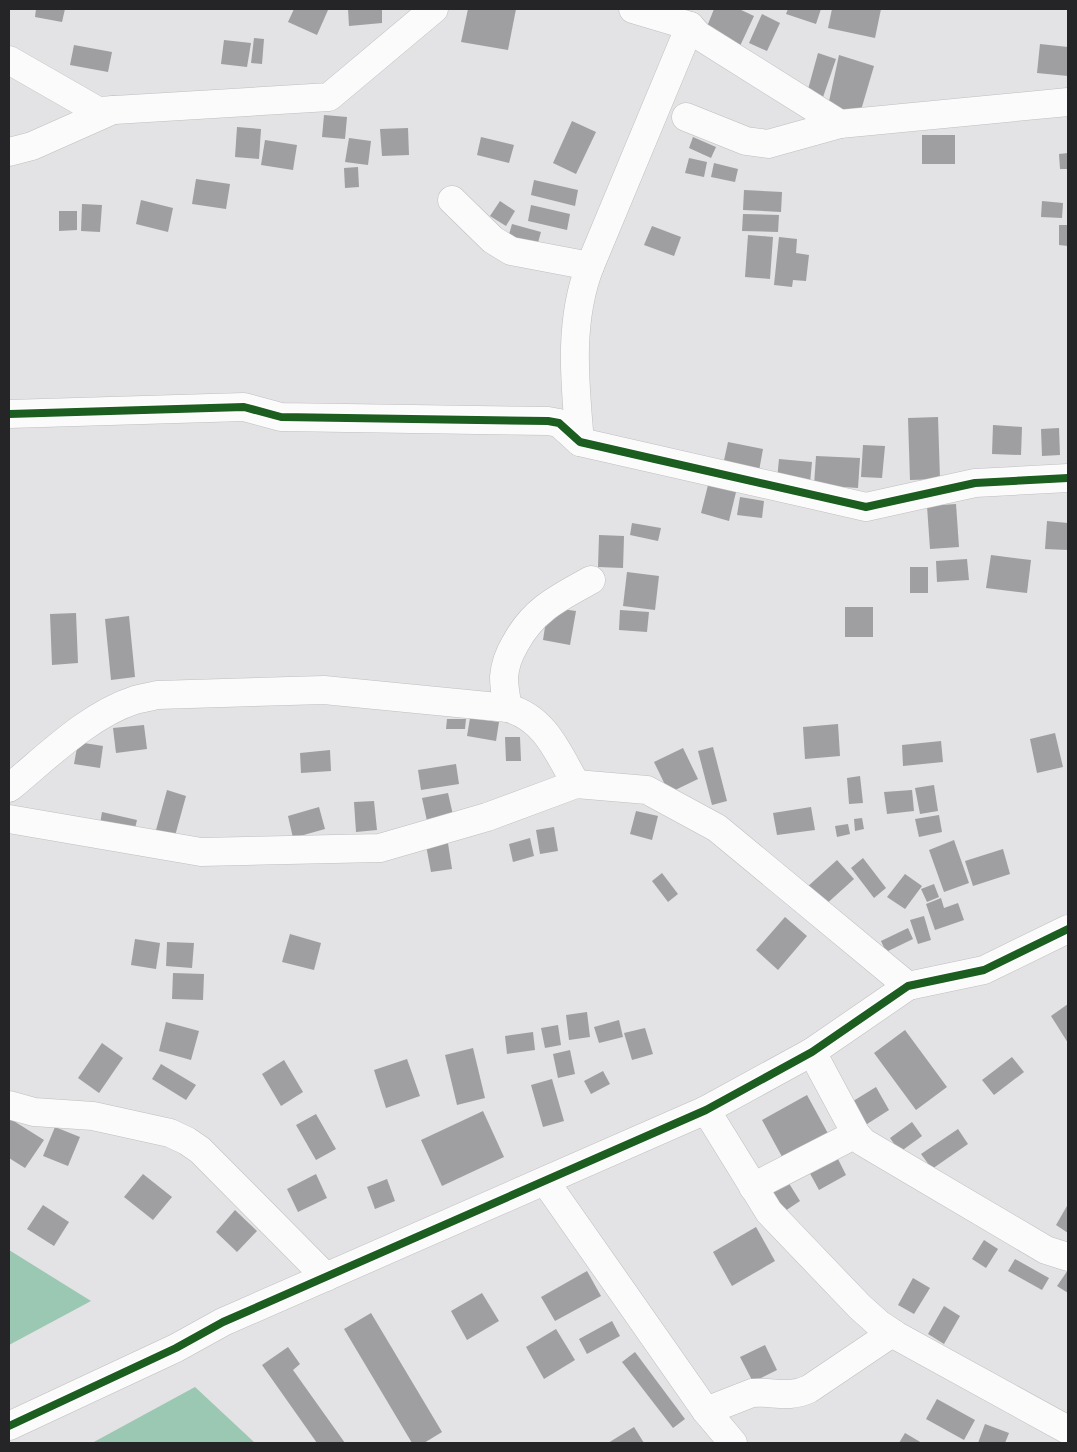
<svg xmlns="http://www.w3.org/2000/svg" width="1077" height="1452" font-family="Poppins,sans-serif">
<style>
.forest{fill:#9ac8b2}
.building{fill:#9f9ea0}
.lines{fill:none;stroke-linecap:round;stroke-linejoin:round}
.minor-casing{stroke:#bfbec0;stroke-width:29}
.tertiary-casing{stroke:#bfbec0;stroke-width:29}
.minor{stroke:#fbfbfb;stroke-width:28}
.tertiary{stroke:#fbfbfb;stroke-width:28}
.cycleway-casing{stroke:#fff;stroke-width:11}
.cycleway{stroke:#1b5e20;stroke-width:8}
</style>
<rect width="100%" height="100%" fill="#e3e2e4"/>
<g class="forest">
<path d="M9,1250L91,1301L9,1345Z"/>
<path d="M195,1387L255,1443H92Z"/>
</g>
<g class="building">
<path d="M36,9H65L62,22L35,17Z"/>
<path d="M294,9H324L328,10L317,35L288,22Z"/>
<path d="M348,9H382V23L349,26Z"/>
<path d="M468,9H516L508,50L461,42Z"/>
<path d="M714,9H739L754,16L740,46L706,29Z"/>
<path d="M788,9H821L816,24L786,14Z"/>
<path d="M832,9H881L875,38L828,28Z"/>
<path d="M762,14L780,23L767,51L749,43Z"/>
<path d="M254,38L264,39L262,64L251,63Z"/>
<path d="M224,40L251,43L247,67L221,64Z"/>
<path d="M1040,44L1068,47V76L1037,73Z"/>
<path d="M74,45L112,52L108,72L70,65Z"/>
<path d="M818,53L836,59L822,100L807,93Z"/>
<path d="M839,55L874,66L859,117L828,106Z"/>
<path d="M324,115L347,117L345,139L322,137Z"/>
<path d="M572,121L596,132L576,174L553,163Z"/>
<path d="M237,127L261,129L259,159L235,157Z"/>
<path d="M408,128L409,155L382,156L380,129Z"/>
<rect x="922" y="135" width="33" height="29"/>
<path d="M481,137L514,145L509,163L477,155Z"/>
<path d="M693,137L716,147L711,158L689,148Z"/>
<path d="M349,138L371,141L368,165L345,162Z"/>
<path d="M265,140L297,145L293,170L261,165Z"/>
<path d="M1068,153V169H1060L1059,154Z"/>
<path d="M689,158L707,162L704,177L685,173Z"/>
<path d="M714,163L738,169L735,182L711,177Z"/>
<path d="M358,167L359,187L345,188L344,168Z"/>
<path d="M196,179L230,184L226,209L192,204Z"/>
<path d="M534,180L578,190L575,206L531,195Z"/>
<path d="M744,190L782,192L781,212L743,210Z"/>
<path d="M141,200L173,208L168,232L136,224Z"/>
<path d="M500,201L515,211L506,226L490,216Z"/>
<path d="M1042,201L1063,203L1062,218L1041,217Z"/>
<path d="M82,204L102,205L100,232L81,231Z"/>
<path d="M531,205L570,214L567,230L528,221Z"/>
<path d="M59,211H77V230L59,231Z"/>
<path d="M743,214L779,215L778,232L742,231Z"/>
<path d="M512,224L541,232L535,253L506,245Z"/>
<path d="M1059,225H1068V246L1059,245Z"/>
<path d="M652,226L681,237L674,256L644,245Z"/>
<path d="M748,235L773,237L770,279L745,277Z"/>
<path d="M779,237L797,239L796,253L809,255L806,281L793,280L792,287L774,285Z"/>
<path d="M938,417L940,479L910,480L908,418Z"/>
<path d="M993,425L1022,427L1021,455L992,454Z"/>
<path d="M1059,428L1060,455L1042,456L1041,429Z"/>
<path d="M728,442L763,449L759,471L723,465Z"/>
<path d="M863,445L885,446L882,478L861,477Z"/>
<path d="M816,456L860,458L858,488L814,485Z"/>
<path d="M779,459L812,462L810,483L777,480Z"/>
<path d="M709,481L737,488L729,521L701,513Z"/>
<path d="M740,497L764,501L762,518L737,515Z"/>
<path d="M956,504L959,547L930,549L927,506Z"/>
<path d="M1047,521L1068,523V550L1045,549Z"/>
<path d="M632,523L661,528L658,541L630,535Z"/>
<path d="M599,535L624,536L623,568L598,567Z"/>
<path d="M991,555L1031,560L1027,593L986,588Z"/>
<path d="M967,559L969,580L937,582L936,561Z"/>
<rect x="910" y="567" width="18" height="26"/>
<path d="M627,572L659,576L655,610L623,606Z"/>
<path d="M548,607L576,611L570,645L543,640Z"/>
<rect x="845" y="607" width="28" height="30"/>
<path d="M620,610L649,612L647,632L619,630Z"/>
<path d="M76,613L78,663L52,665L50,614Z"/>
<path d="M129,616L135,677L111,680L105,619Z"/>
<path d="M470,718L499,722L496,741L467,736Z"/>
<path d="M447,719H466L465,729H446Z"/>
<path d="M838,724L840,756L805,759L803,727Z"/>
<path d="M144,725L147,749L116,753L113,728Z"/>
<path d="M1055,733L1063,767L1037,773L1030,739Z"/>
<path d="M505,737H520L521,761H506Z"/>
<path d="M941,741L943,762L903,766L902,745Z"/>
<path d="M78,742L103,746L100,768L74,764Z"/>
<path d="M713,747L727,801L712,805L698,751Z"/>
<path d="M683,748L698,779L669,793L654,762Z"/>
<path d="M330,750L331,771L301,773L300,753Z"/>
<path d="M456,764L459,784L421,790L418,770Z"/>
<path d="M860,776L863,803L849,804L847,778Z"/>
<path d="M934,785L938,811L920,814L915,788Z"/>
<path d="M167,790L186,796L175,836L156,830Z"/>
<path d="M912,790L914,811L887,814L884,792Z"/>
<path d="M448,793L453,815L427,821L422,798Z"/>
<path d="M374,801L377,830L356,832L354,802Z"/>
<path d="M319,807L325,829L293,838L288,816Z"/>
<path d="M811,807L815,830L777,835L773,813Z"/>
<path d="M636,811L658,816L652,840L630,834Z"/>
<path d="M102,812L137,820L133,837L99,830Z"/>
<path d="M939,815L942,832L919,837L915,819Z"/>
<path d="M862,818L864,829L855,831L854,819Z"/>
<path d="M848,824L850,834L837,837L835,826Z"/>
<path d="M554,827L558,851L540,854L536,830Z"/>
<path d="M447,837L452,869L431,872L425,840Z"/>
<path d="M530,838L534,856L513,862L509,844Z"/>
<path d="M954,840L969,883L944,892L929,850Z"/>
<path d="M1003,849L1010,874L973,886L965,861Z"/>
<path d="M863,858L886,888L874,898L851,868Z"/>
<path d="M837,860L854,879L823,907L806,888Z"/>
<path d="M662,873L678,894L668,902L652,881Z"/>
<path d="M905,874L922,886L905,909L887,897Z"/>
<path d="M934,884L939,897L927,902L921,889Z"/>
<path d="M941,898L944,908L958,903L964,920L935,930L926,904Z"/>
<path d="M924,916L931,940L918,944L910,920Z"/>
<path d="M785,917L807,936L778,970L756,950Z"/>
<path d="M908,928L913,939L886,952L881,941Z"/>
<path d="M290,934L321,943L314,970L282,962Z"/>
<path d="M135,939L160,943L156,969L131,965Z"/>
<path d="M167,942L194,943L192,968L166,966Z"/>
<path d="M173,973L204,974L203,1000L172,999Z"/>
<path d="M1068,1004V1043L1051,1016Z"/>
<path d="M587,1012L590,1037L569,1040L566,1015Z"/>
<path d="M619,1020L623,1037L599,1043L594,1027Z"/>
<path d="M166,1022L199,1031L191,1060L159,1051Z"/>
<path d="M558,1025L561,1045L545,1048L541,1028Z"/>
<path d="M645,1028L653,1054L632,1060L624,1033Z"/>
<path d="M905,1030L947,1087L916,1110L874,1053Z"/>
<path d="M533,1032L535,1050L507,1054L505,1036Z"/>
<path d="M102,1043L123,1058L99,1093L78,1078Z"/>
<path d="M473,1048L485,1098L457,1105L445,1055Z"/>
<path d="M570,1050L575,1074L558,1078L553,1054Z"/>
<path d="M1012,1057L1024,1072L994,1095L982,1080Z"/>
<path d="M407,1059L420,1096L386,1108L374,1070Z"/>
<path d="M284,1060L303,1092L281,1106L262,1074Z"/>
<path d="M161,1064L196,1085L186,1100L152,1079Z"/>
<path d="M603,1071L610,1084L591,1094L584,1081Z"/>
<path d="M552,1079L564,1121L543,1127L531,1085Z"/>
<path d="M876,1087L889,1110L864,1126L850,1103Z"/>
<path d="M807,1095L831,1139L786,1164L762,1120Z"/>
<path d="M483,1111L504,1157L442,1186L421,1140Z"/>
<path d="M316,1114L336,1149L316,1160L296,1125Z"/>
<path d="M9,1118L44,1140L25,1168L9,1158Z"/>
<path d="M912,1122L922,1136L900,1152L890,1138Z"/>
<path d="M55,1127L80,1137L68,1166L43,1156Z"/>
<path d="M958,1129L968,1144L932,1169L921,1154Z"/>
<path d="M835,1153L846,1175L819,1190L807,1168Z"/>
<path d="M143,1174L172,1197L153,1220L124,1197Z"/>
<path d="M316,1174L327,1198L298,1212L287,1189Z"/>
<path d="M785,1177L800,1201L782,1213L766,1190Z"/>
<path d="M387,1179L395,1201L375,1209L367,1187Z"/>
<path d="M43,1205L69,1222L54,1246L27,1229Z"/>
<path d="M1067,1206L1068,1207V1233L1056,1225Z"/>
<path d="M235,1210L257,1231L237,1252L216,1232Z"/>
<path d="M756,1227L775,1261L732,1286L713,1252Z"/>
<path d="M984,1240L998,1249L986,1268L972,1259Z"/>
<path d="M1015,1259L1049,1278L1042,1290L1008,1271Z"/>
<path d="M1068,1270V1293L1057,1286Z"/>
<path d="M587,1271L601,1296L555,1321L541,1297Z"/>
<path d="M913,1278L930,1288L914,1314L898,1305Z"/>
<path d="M482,1293L499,1321L467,1340L451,1311Z"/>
<path d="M944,1306L960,1316L944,1344L928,1334Z"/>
<path d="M371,1313L442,1432L424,1443H412L344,1329Z"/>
<path d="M612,1321L620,1336L587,1354L579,1339Z"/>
<path d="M556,1329L575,1360L544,1379L526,1347Z"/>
<path d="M765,1345L777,1370L753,1382L740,1357Z"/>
<path d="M288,1347L300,1364L293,1370L345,1443H317L262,1365Z"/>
<path d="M635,1352L685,1419L673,1428L622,1362Z"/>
<path d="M937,1399L975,1420L964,1440L926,1419Z"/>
<path d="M985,1424L1009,1433L1005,1443H978Z"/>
<path d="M634,1427L644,1443H608Z"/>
<path d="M905,1433L922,1443H899Z"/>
</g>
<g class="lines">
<defs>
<g id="minor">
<path d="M633,9L690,26L698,35L840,124L1068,102"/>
<path d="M9,60L98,111L329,97L434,9"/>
<path d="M686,117L746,141L768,144L840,124"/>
<path d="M9,152L32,146L113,110"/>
<path d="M452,200L493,240L511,251L590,266"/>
<path d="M9,414L244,407L281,417L548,421L559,423L580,442L866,507L975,483L1068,478"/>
<path d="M580,442C575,384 568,322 590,266L690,26"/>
<path d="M508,708C506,698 504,687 504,677C505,665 509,654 515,644C533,610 558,598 591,580"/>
<path d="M9,788C46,758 88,715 135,700C142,698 150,697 157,695L324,690L508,708C545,718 558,753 576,784"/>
<path d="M9,819L201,852L380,848L487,817L576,784L647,790L717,828L908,986"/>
<path d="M812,1052L856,1134L863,1142L1046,1250L1068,1257"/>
<path d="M9,1105L34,1112L93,1116L170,1133L187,1141L200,1150L326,1277"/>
<path d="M706,1110L769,1212L860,1307L879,1324L897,1336L1068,1430"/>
<path d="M545,1181L706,1411L733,1443"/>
<path d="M753,1187L856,1134"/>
<path d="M706,1411L752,1393C773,1391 788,1399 809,1389L892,1333"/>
</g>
<path id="tertiary" d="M9,1426L176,1348L223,1322L706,1110L812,1052L908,986L984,970L1068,929"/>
</defs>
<use href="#minor" class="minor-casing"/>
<use href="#tertiary" class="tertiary-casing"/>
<use href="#minor" class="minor"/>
<use href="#tertiary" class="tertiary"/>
<defs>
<g id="cycleway">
<path d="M9,414L244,407L281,417L548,421L559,423L580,442L866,507L975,483L1068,478"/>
<path d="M9,1426L176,1348L223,1322L706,1110L812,1052L908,986L984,970L1068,929"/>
</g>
</defs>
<use href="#cycleway" class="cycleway-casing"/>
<use href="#cycleway" class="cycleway"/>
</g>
<rect width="1077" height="1452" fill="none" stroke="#252426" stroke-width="20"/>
</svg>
